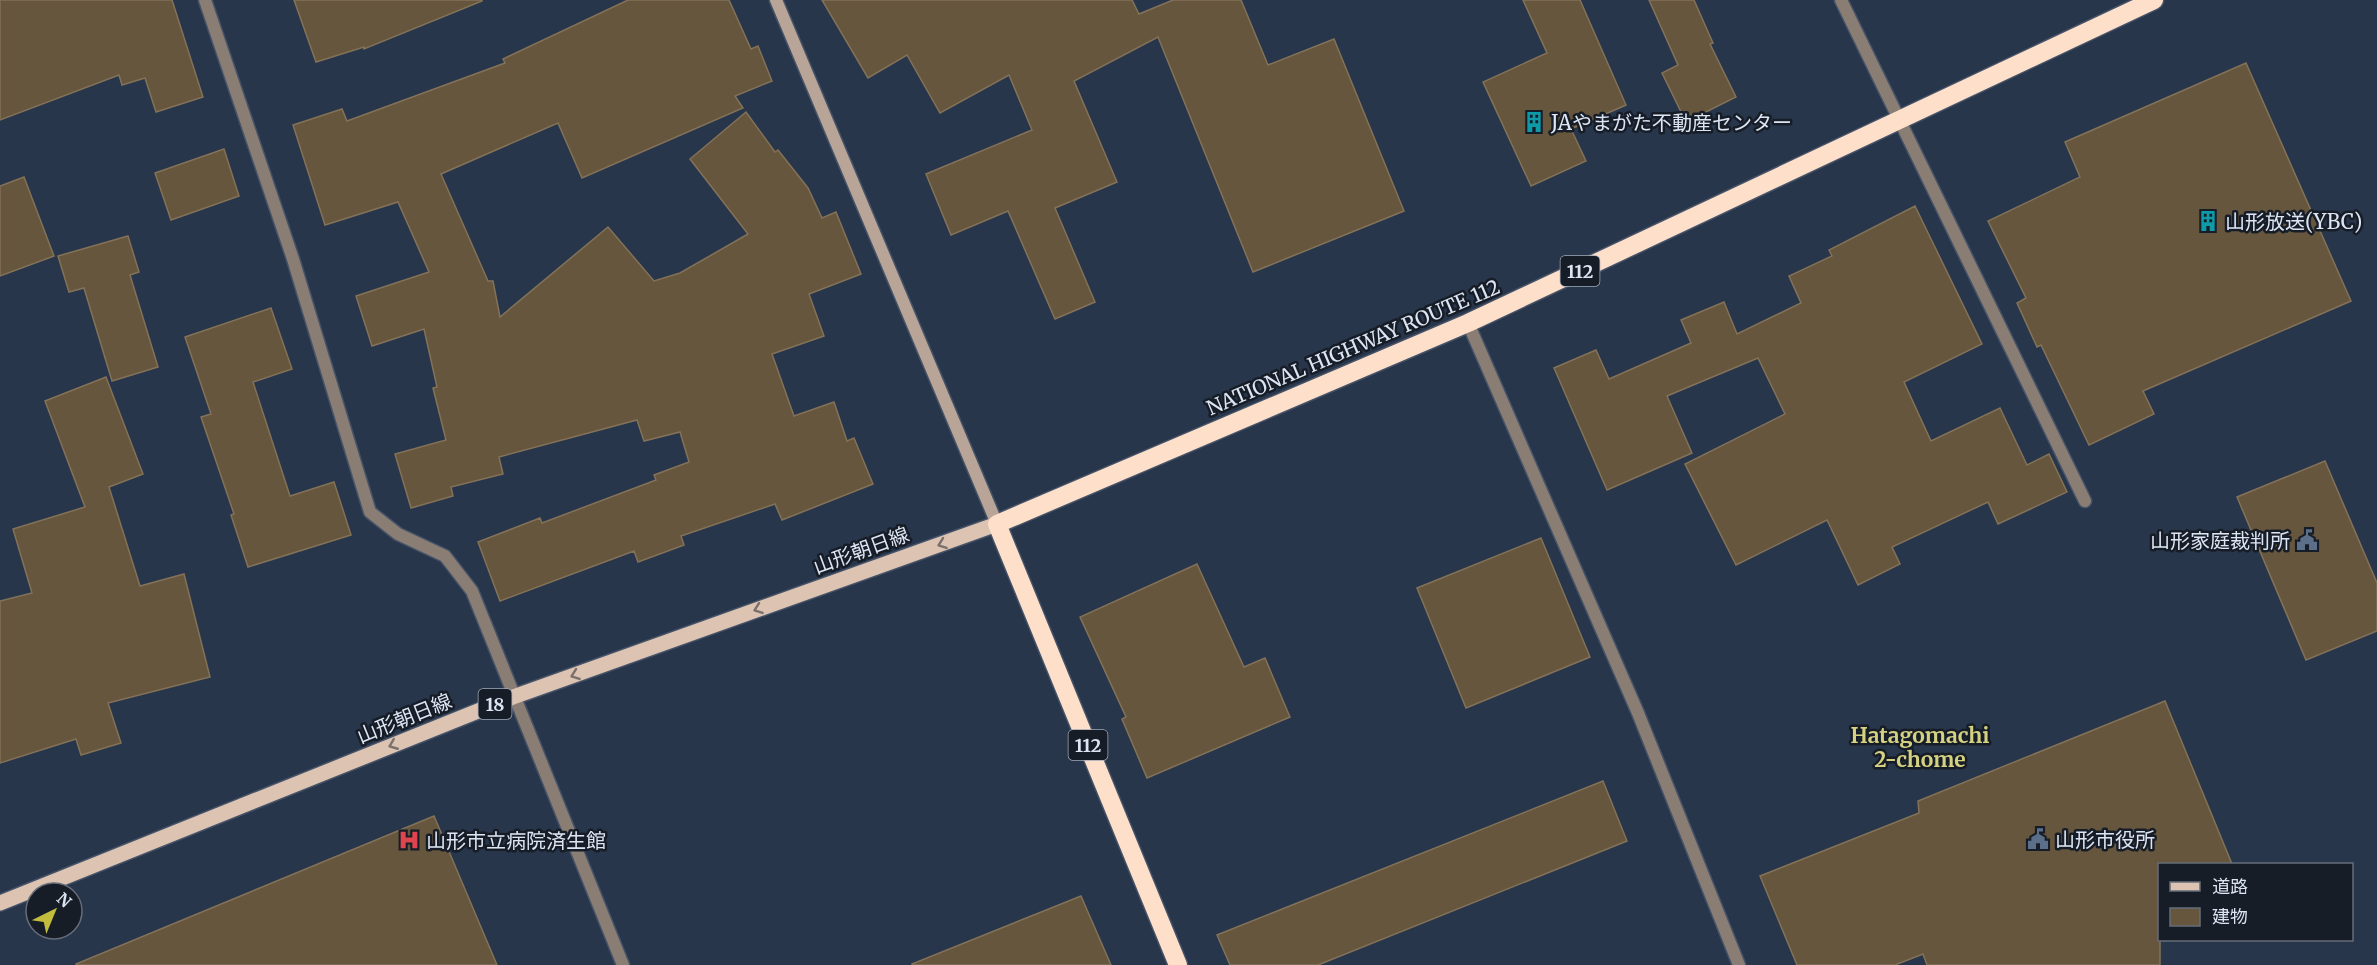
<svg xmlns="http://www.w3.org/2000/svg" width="2377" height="965" font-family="Merriweather,'Noto Sans JP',serif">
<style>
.building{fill:#66563d;stroke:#837258;stroke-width:1.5}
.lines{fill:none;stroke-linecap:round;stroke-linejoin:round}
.street-casing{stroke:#455267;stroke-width:15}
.secondary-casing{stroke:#455267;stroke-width:15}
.primary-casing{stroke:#455267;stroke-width:18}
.highway-casing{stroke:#455267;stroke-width:21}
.street{stroke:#897d74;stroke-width:12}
.secondary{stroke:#b8a597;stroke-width:12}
.primary{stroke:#dcc3b2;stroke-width:15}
.highway{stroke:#fddfca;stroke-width:18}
.oneway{stroke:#7a706c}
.labels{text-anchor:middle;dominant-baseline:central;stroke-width:5;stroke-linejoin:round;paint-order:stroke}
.shield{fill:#171d27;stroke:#a1a9b6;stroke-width:1.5}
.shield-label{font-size:18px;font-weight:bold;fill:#dce5f3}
.poi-label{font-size:20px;fill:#dce5f3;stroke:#171d27;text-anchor:start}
.street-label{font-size:20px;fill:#dce5f3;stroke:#171d27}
.neighbourhood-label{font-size:21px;font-weight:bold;fill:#d4d182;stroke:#171d27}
</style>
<rect width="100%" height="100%" fill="#28364c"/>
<g class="building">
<path d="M0,0H172L203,97L156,112L145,78L122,85L119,75L0,120Z"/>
<path d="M294,0H482V1L364,49V47L316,62Z"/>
<path d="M628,0H729L751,49L758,46L772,81L735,96L743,108L582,178L558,123L441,174L488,281H493L500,317L608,227L654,281L680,273L748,234L690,159L746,112L775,152L778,150L808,188L822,218L836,212L861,274L809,294L824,336L772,354L794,416L834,402L847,441L854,438L873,484L782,520L775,504L681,536L684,545L638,562L634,551L500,601L478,542L540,518L542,523L656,480L654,475L689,462L680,432L644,441L637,420L499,457L503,474L451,487L453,496L411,508L395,454L446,440L433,388L437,387L424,329L372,346L356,296L429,272L398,202L325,225L293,125L342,109L347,121L505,63L503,59Z"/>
<path d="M822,0H1132L1139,14L1173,0H1241L1268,65L1334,39L1404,211L1253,272L1158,37L1074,81L1117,182L1055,208L1095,302L1055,319L1008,211L951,235L926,174L1032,130L1009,75L940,113L907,55L868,78Z"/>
<path d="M1523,0H1580L1626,105L1571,129L1586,161L1531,186L1483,82L1547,53Z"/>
<path d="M1649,0H1694L1713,43L1710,44L1736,97L1686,122L1662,73L1678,65Z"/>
<path d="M2246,63L2351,301L2143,391L2154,414L2089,445L2041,345L2037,347L2017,303L2026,298L1988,221L2080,177L2065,142Z"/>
<path d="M224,149L239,196L171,220L155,173Z"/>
<path d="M24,177L54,256L0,276V186Z"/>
<path d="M1915,206L1982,344L1904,382L1931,441L2000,408L2027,465L2049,454L2067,492L1998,524L1988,502L1892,547L1900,564L1858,585L1827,520L1736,565L1685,464L1785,414L1758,358L1667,396L1692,453L1607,490L1554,368L1596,350L1609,379L1691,343L1681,320L1724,302L1737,334L1801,303L1789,276L1832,256L1829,250Z"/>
<path d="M128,236L139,272L130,275L158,367L112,381L84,288L69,292L58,256Z"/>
<path d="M271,308L292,369L253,382L290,496L334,482L351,535L248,567L231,515L234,514L201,417L211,414L185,337Z"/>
<path d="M106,377L143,474L109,487L140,586L184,574L210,677L108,703L121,743L81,755L76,739L0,763V601L32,593L13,529L85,507L45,401Z"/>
<path d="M2325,461L2377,583V631L2306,660L2237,497Z"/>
<path d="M1541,538L1590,657L1466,708L1417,588Z"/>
<path d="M1197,564L1244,667L1265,658L1290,717L1147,778L1122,719L1126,717L1080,617Z"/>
<path d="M2165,701L2232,864H2160V965H1927L1923,954L1895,965H1797L1760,876L1919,813L1918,801Z"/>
<path d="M1603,781L1627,841L1318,965H1230L1217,935Z"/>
<path d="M434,816L497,965H76V964Z"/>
<path d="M1081,896L1111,965H912V964Z"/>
</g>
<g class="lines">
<defs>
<g id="street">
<path d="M205,0L293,259L370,512L398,534L445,556L472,591L623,965"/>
<path d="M1841,0L2085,501"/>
<path d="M1468,323L1638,713L1739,965"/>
</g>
<path id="secondary" d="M776,0L997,524"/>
<path id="primary" d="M0,903L513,697L997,524"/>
<path id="highway" d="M1178,965L997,524L1468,323L2154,0"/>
</defs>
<use href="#street" class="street-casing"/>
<use href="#secondary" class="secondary-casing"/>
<use href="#primary" class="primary-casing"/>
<use href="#highway" class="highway-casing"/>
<use href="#street" class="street"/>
<use href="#secondary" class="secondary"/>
<use href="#primary" class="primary"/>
<use href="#highway" class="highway"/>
</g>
<defs><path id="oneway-chevron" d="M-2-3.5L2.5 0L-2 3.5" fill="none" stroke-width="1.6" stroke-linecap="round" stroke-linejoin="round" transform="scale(1.5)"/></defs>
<g class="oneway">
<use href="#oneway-chevron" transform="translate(942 544) rotate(160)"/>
<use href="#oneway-chevron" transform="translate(758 609) rotate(160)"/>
<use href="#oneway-chevron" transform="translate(575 675) rotate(160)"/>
<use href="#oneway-chevron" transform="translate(393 745) rotate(158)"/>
</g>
<defs>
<symbol id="building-bare" viewBox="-9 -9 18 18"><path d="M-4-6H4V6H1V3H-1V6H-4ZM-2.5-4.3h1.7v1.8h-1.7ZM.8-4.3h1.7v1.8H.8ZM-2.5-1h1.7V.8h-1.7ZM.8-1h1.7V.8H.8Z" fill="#0f9aa8" stroke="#171d27" stroke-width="2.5" paint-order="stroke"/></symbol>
<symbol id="civic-bare" viewBox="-9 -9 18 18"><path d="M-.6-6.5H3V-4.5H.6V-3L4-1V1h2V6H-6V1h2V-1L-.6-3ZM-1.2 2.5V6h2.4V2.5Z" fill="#5c6f8a" stroke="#171d27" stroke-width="2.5" paint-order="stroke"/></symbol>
<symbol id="hospital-bare" viewBox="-9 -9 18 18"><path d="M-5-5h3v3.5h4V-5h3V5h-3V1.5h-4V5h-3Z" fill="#e0444e" stroke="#171d27" stroke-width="2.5" paint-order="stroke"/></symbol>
</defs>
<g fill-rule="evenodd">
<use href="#building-bare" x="1519" y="107" width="30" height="30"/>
<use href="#building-bare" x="2193" y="206" width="30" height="30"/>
<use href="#civic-bare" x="2292" y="525" width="30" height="30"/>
<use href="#civic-bare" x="2023" y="824" width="30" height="30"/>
<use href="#hospital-bare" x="394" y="825" width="30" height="30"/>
</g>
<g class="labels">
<g class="shield">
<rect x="1560.5" y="256" width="39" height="30" rx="4.5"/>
<rect x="478.5" y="689" width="33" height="30" rx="4.5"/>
<rect x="1068.5" y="730" width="39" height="30" rx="4.5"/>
</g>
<g class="shield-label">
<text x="1580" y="271">112</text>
<text x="495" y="704">18</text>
<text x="1088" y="745">112</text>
</g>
<g class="poi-label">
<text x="1551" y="122">JAやまがた不動産センター</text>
<text x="2225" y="221">山形放送(YBC)</text>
<text x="2290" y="540" text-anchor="end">山形家庭裁判所</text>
<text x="2055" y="839">山形市役所</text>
<text x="426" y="840">山形市立病院済生館</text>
</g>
<g class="street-label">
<text transform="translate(1353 347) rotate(-23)">NATIONAL HIGHWAY ROUTE 112</text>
<text transform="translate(861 550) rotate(-20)">山形朝日線</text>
<text transform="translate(404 718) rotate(-22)">山形朝日線</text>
</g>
<g class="neighbourhood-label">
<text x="1920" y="735">Hatagomachi<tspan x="1920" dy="24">2-chome</tspan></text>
</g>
</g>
<rect x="2158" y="863" width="195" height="78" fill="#171d27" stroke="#666d79" stroke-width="1.5"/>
<rect x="2170" y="882" width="30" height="9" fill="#dcc3b2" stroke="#666d79" stroke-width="1.5"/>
<text x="2212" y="893" font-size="18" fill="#dce5f3">道路</text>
<rect x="2170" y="908" width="30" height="18" fill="#66563d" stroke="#666d79" stroke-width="1.5"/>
<text x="2212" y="923" font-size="18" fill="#dce5f3">建物</text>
<g transform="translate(54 911) rotate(43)"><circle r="28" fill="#171d27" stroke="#666d79" stroke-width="1.5"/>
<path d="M0-4.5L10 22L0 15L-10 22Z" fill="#c3bd3e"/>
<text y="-9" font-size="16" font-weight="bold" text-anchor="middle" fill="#dce5f3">N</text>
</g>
</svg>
